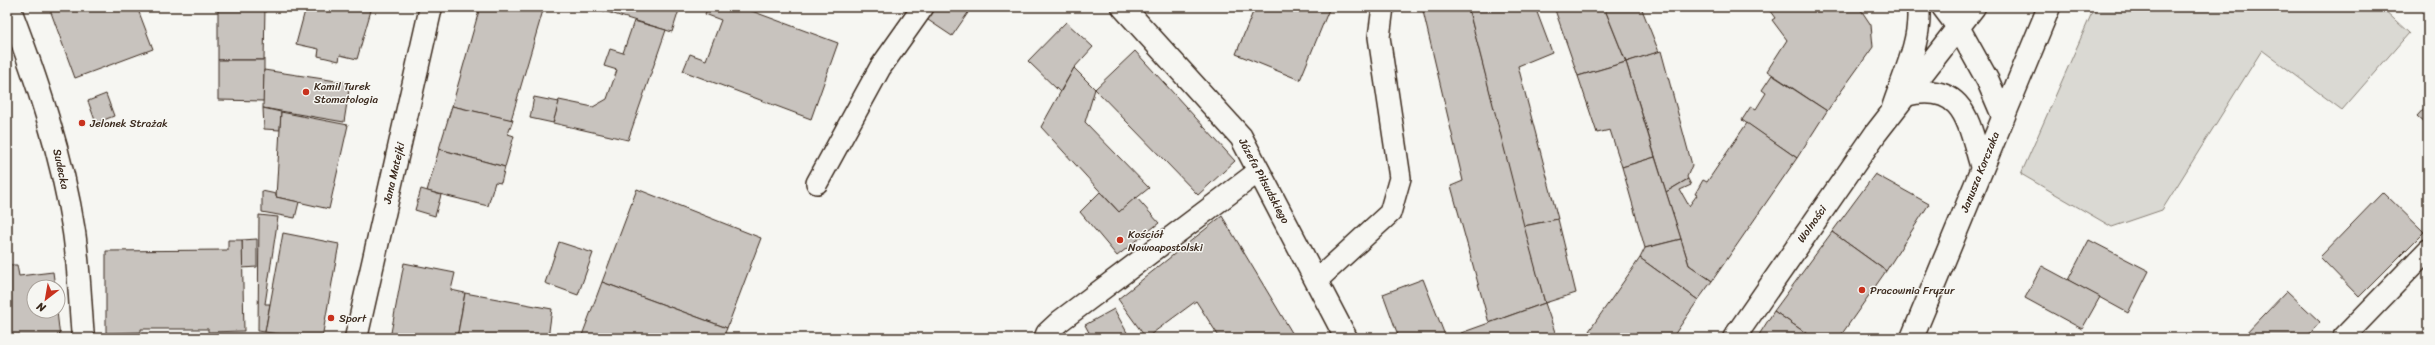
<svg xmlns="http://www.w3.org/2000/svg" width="2435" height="345" font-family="Sriracha,sans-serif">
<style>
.green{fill:#dad9d3;stroke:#8a8278}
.building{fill:#c8c3be;stroke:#3b2a1e}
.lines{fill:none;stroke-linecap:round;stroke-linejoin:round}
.lane-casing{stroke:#3b2a1e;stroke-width:24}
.street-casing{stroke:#3b2a1e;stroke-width:25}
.secondary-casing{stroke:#3b2a1e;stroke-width:25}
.lane{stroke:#f6f6f2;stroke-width:21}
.street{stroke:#f6f6f2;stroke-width:22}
.secondary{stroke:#f6f6f2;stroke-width:22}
.poi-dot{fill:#c8321e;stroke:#f6f6f2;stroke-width:1.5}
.labels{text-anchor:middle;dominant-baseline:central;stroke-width:3;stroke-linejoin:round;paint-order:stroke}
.poi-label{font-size:11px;fill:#3b2a1e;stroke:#f6f6f2;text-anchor:start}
.street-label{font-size:11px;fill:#3b2a1e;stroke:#f6f6f2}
</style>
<rect width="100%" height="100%" fill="#f6f6f2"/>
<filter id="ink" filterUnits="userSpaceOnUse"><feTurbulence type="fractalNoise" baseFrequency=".025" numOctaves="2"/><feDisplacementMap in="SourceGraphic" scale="8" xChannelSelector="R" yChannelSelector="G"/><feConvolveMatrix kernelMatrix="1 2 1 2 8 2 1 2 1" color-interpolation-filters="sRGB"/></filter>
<g filter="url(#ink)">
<path class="green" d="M2099,7H2381L2409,33L2342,110L2262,50L2162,210L2112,227L2021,174L2091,15Z"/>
<g class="building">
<path d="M49,7H137L153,49L75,78Z"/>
<path d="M218,7H265L264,60H218Z"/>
<path d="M306,7H372L357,59L340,55L339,61L318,56L319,49L296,44Z"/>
<path d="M480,7H544L511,120L452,106Z"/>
<path d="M591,7H680L672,32Z"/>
<path d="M708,7H741L838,43L811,119L683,71L690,54L706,60L721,20L705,14Z"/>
<path d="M932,7H972L952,36L925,18Z"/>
<path d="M1255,7H1330L1300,80L1236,54Z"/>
<path d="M1422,7H1468L1545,303L1489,323L1451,186L1463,181Z"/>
<path d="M1468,7H1535L1552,52L1518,66L1558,219L1524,226Z"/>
<path d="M1554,7H1604L1626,62L1578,76Z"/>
<path d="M1604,7H1641L1659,52L1626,62Z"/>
<path d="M1767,7H1859L1871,25L1873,47L1827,111L1767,71L1787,40L1772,20L1775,18Z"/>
<path d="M634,21L666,30L628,140L553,123L559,100L593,107L607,99L617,70L604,66L610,49L623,53Z"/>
<path d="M1066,22L1093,47L1074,68L1060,92L1028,61Z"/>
<path d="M1135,51L1235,161L1198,195L1095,89Z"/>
<path d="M1661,51L1692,165L1687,177L1688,179L1666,192L1626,62Z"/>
<path d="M218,60H264V101L218,100Z"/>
<path d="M1626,62L1655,157L1622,167L1610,130L1597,133L1578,76Z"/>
<path d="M1074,68L1095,89L1085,122L1149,188L1119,212L1041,127Z"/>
<path d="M264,70L350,83L344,122L263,108Z"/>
<path d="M1772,75L1827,111L1797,158L1742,120L1751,106L1756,109L1766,93L1762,90Z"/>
<path d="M106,94L114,116L96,123L88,101Z"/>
<path d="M534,97L559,102L553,123L530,118Z"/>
<path d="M2428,104V126L2417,116Z"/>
<path d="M452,106L513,120L508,134L514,136L505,167L439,149Z"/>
<path d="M263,108L281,112L280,130L264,129Z"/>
<path d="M281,112L348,125L329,209L276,197Z"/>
<path d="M1747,123L1797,158L1712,281L1689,265L1666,192L1688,179L1691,185L1680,190L1689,206L1697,195L1695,194L1703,180L1707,182Z"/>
<path d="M439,149L505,167L501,183L495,182L488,206L427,191Z"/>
<path d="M1655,157L1681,239L1645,248L1622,167Z"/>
<path d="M1875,174L1929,204L1886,271L1832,232Z"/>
<path d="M421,189L441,195L435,216L415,210Z"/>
<path d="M637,189L761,238L727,328L602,282Z"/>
<path d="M262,191L276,194V197L299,202L295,218L262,212Z"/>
<path d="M1100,192L1119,212L1136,197L1159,223L1117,256L1080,212Z"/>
<path d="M2383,192L2424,232L2359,297L2320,257Z"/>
<path d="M259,215L278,217L265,304H270L265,332L258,331Z"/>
<path d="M1222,216L1294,336L1290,338H1220L1196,301L1146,338L1118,299Z"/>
<path d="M1558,219L1576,293L1545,303L1524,226Z"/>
<path d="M1832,232L1886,271L1839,338H1813L1774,311Z"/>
<path d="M283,233L339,244L322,338H303L265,332Z"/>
<path d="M257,239V267L242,268V240Z"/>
<path d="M1681,239L1689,265L1712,281L1698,300L1640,258L1645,248Z"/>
<path d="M228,240H242L244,331L208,332V329H141V332L106,333V251L228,250Z"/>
<path d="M2089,240L2149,271L2128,313L2068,280Z"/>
<path d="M559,242L593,253L578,295L545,283Z"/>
<path d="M1640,258L1698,300L1672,338H1598L1589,331Z"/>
<path d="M404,263L455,273L451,290L465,293L457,338H390Z"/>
<path d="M7,265H17L19,276L53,272L55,287H34V311H57L60,338H7Z"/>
<path d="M2042,266L2100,297L2082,329L2025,298Z"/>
<path d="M1423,279L1446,338H1399L1383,294Z"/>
<path d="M602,282L727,328L723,338H581Z"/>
<path d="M2287,291L2320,322L2306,338H2242Z"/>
<path d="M465,293L552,309L548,338H457Z"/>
<path d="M1545,303L1557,338H1463L1461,333Z"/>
<path d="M1114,309L1130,338H1092L1085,325Z"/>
<path d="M1774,311L1813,338H1757Z"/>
</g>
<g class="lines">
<defs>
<g id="lane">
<path d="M817,183L880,68L923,7"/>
<path d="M1317,280L1390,213L1400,178L1379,37L1383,7"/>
<path d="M1045,338L1047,333L1060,321L1259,171"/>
<path d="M2343,338L2428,250"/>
</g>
<g id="street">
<path d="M1123,7L1241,137L1346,338"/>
<path d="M1943,7L1958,27"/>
<path d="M1905,95C1965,81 1968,122 1982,168"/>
<path d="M1893,108C1903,77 1922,40 1918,7"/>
</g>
<g id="secondary">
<path d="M9,7C37,80 62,154 74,232C79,267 80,303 83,338"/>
<path d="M1958,27L1988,81L2003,116"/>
<path d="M356,338L431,7"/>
<path d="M1734,338L1876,133L1974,7"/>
<path d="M1912,338L2049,7"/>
</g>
</defs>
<use href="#lane" class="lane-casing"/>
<use href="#street" class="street-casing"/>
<use href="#secondary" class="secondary-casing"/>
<use href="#lane" class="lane"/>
<use href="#street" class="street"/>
<use href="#secondary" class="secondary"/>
</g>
</g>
<g class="poi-dot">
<circle cx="306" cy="92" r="4"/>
<circle cx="82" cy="123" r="4"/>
<circle cx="1120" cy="240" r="4"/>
<circle cx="1862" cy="290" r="4"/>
<circle cx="331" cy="318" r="4"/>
</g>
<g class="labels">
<g class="poi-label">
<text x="314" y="86">Kamil Turek<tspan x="314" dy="13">Stomatologia</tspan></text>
<text x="90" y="123">Jelonek Strażak</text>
<text x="1128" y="234">Kościół<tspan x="1128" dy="13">Nowoapostolski</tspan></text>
<text x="1870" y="290">Pracownia Fryzur</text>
<text x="339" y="318">Sport</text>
</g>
<g class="street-label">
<text transform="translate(61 169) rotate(78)">Sudecka</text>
<text transform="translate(1980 172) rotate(-68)">Janusza Korczaka</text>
<text transform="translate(394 173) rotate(-77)">Jana Matejki</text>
<text transform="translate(1264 181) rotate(62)">Józefa Piłsudskiego</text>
<text transform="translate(1812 224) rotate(-55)">Wolności</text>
</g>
</g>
<rect width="2435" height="345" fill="none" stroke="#f6f6f2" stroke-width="24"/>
<rect x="12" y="12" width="2411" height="321" fill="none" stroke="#3b2a1e" stroke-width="1.5" filter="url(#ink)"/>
<g transform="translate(46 299) rotate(211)"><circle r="19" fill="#f6f6f2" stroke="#aba49d"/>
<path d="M0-3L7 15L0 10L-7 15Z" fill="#c8321e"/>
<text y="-6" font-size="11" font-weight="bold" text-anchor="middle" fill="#3b2a1e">N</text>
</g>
</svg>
